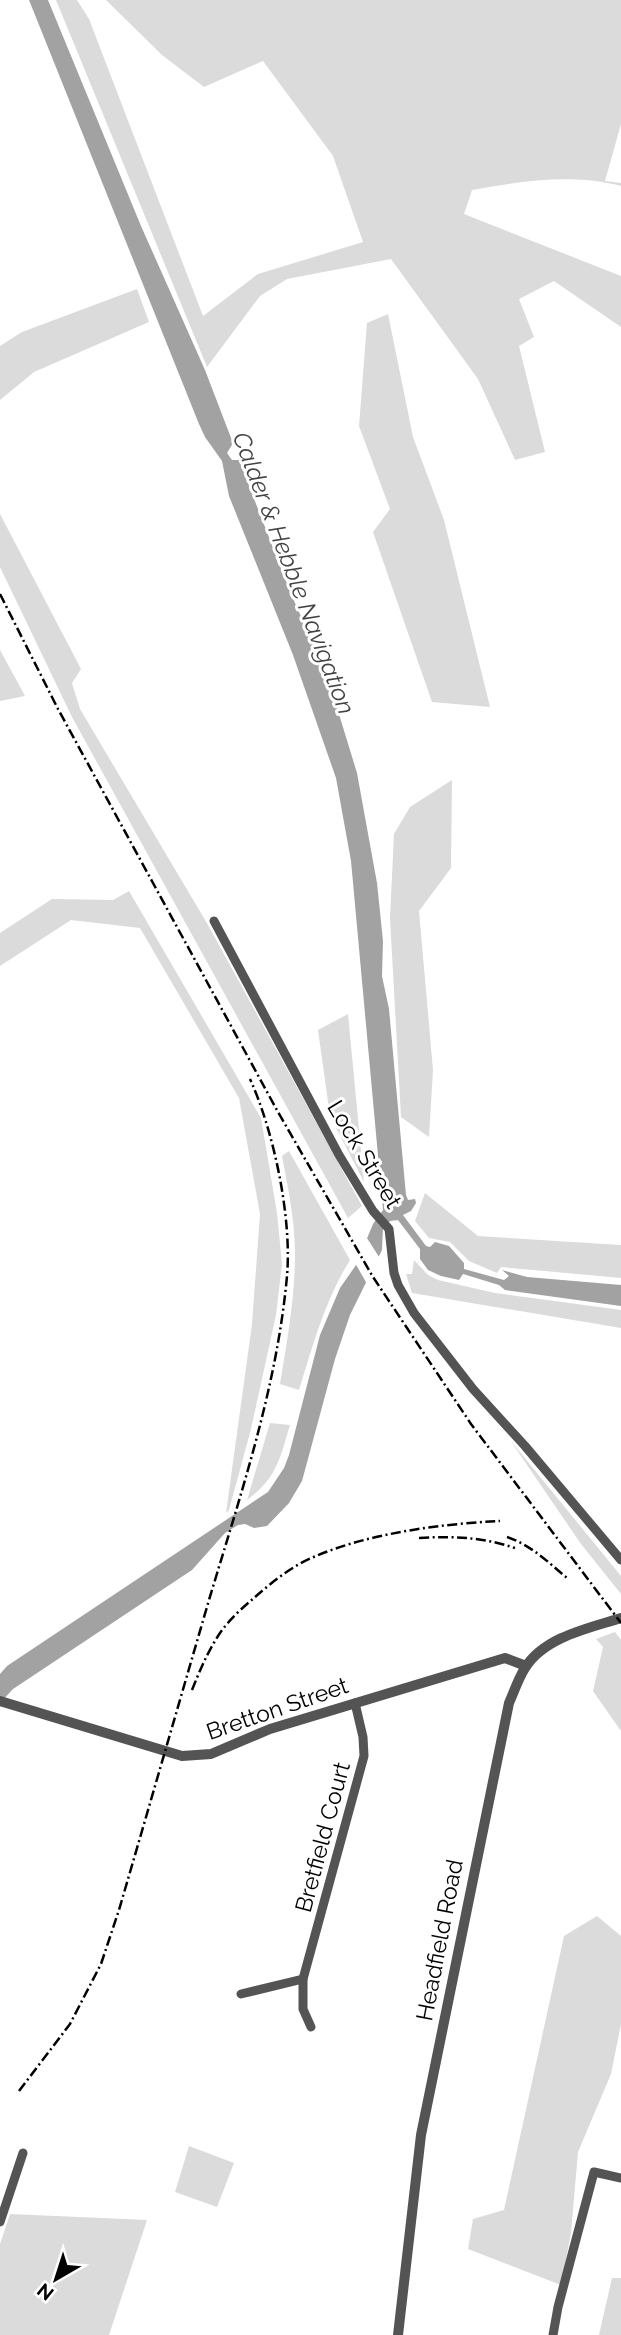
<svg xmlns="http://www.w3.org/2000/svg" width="621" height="2335" font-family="Raleway,sans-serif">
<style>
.green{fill:#dbdbdb}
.water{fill:#a2a2a2}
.pier{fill:#fff}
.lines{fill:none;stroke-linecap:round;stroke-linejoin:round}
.minor{stroke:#545454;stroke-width:9}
.tertiary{stroke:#545454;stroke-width:10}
.rail{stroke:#000;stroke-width:2.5;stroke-dasharray:10 3.5 2 3.5;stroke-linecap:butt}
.labels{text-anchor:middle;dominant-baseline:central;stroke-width:6;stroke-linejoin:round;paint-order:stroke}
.street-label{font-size:23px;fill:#000;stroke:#fff}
.water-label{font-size:24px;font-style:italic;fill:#434343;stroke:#fff}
</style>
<rect width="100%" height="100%" fill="#fff"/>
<g class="green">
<path d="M56,0H77L89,19L203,316L258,274L363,242L333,156L263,61L204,87L162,55L106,0H621V124L605,181L621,183V186C573,173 521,181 472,190L464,214L621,276V327L554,281L519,299L534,337L519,346L545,452L515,460L478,379L391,259L287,279L260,296L207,367Z"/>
<path d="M137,289L149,322L34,372L0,400V346L22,332Z"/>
<path d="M388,314L413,437L444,520L490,707L432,702L373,532L390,509L359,426L367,323Z"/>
<path d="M0,514L81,669L72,683L80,709L208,925L362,1206L348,1218L72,717L0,567Z"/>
<path d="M0,650L25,696L0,701Z"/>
<path d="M452,780L451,868L419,911L433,1070L429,1137L401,1117L390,918L394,834L410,807Z"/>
<path d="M129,891L261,1118L277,1213L282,1264L276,1315L251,1429L229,1510L226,1513L252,1324L260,1214L239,1098L140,928L71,920L0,966V933L52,899L113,900Z"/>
<path d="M348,1014L364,1182L330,1116L318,1030Z"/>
<path d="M289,1151L350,1260C325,1300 313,1345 299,1390L280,1384C287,1341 295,1298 295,1254C295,1221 288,1188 282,1156Z"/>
<path d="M425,1193L478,1236L621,1245V1278L501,1267L497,1273L469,1261L450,1242L429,1238L415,1221Z"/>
<path d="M414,1260L428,1275L438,1280L495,1293L621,1310V1328L412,1293L406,1274H412Z"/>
<path d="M270,1423L290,1425C280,1458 277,1478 247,1500Z"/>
<path d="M510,1440L621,1576V1594L581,1544Z"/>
<path d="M615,1632L621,1640V1731L593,1691L603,1647L596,1639Z"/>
<path d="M597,1916L621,1936V2024L611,2074L578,2152L571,2233L561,2285L468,2249L473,2219L504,2210L564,1936Z"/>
<path d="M189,2146L234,2163L217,2207L175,2192Z"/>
<path d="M10,2214L147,2220L109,2335H0V2244Z"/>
<path d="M612,2278H621V2335H599Z"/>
</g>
<path class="water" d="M29,0H48L141,226L205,370L233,443L227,453L232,460H239L291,594L327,675L357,773L377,883L383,941L382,976L389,1009L406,1195L408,1200L415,1199L416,1203L411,1211L403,1215L426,1246L430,1247L435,1242L449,1246L464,1263V1269L504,1280L509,1276L502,1270L527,1277L621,1285V1306L505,1290L499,1285L463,1274L459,1280L441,1276L428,1270L420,1259V1249L398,1220L390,1221L383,1228L382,1250L350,1315L335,1359L302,1481L289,1503L267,1526L254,1528L245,1524L238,1525L225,1533L192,1570L13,1689L0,1703V1674L7,1666L268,1492L284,1468L289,1455L320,1335L340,1288L356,1265L373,1224L383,1210L351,861L336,778L293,655L229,496L222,461L205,437L199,424Z"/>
<path class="pier" d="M365,1235L381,1260L367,1284L354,1261Z"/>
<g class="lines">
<g class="minor">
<path d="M214,921L339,1155L373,1211L389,1229L394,1273L398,1285L414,1313L473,1389L525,1446L621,1560"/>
<path d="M241,1994L303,1979"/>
<path d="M311,2027L303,2009V1979L364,1756L363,1737L355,1703"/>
<path d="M0,2222L23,2153"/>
<path d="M553,2335L558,2307L594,2172L621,2178"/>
</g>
<g class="tertiary">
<path d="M0,1701L182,1756L211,1754L270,1729L505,1658L526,1666"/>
<path d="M398,2335L421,2135L509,1703C514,1692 518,1679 525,1668C544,1637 589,1628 621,1618"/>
</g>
<g class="rail">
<path d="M0,594L58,709L278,1112L373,1277L471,1424L621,1623"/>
<path d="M507,1537C531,1545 548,1562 567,1578"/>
<path d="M419,1538C453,1536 482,1537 515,1548"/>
<path d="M192,1690C200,1670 208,1651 220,1633C229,1620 242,1608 254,1598C272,1582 293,1565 316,1556C371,1533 440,1524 500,1521"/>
<path d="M19,2091L70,2024L101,1964L119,1910C149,1807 179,1703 209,1600C241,1493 277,1387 287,1276C292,1218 274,1132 250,1079"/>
</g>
</g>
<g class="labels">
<g class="street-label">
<text transform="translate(365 1154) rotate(59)">Lock Street</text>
<text transform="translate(277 1708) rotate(-19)">Bretton Street</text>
<text transform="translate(322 1837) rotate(-75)">Bretfield Court</text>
<text transform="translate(439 1940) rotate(-79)">Headfield Road</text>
</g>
<g class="water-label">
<text transform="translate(294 573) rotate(69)">Calder &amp; Hebble Navigation</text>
</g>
</g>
<g transform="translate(56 2279) rotate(219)" stroke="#ffffff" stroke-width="5" paint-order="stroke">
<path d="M0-5L12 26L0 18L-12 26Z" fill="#000000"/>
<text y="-10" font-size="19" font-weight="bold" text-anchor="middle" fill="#000000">N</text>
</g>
</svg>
